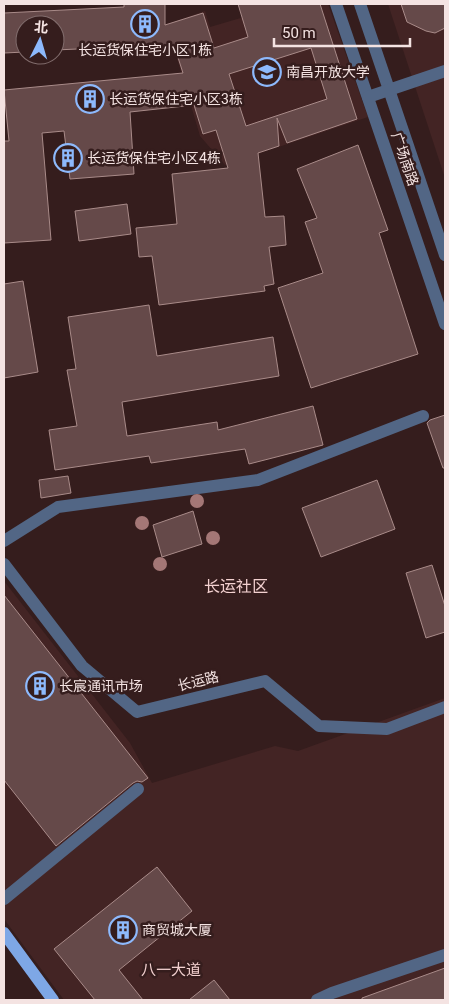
<svg xmlns="http://www.w3.org/2000/svg" width="449" height="1004" font-family="Roboto,'Noto Sans SC',sans-serif">
<style>
.built{fill:#432424}
.building{fill:#654949;stroke:#a98b89;fill-rule:evenodd}
.lines{fill:none;stroke-linecap:round;stroke-linejoin:round}
.minor{stroke:#526685;stroke-width:12}
.major{stroke:#7ea7e6;stroke-width:12}
.tree{fill:#a47776}
.labels{text-anchor:middle;dominant-baseline:central;stroke-width:5;stroke-linejoin:round;paint-order:stroke}
.poi-label{font-size:14px;fill:#f4e3e2;stroke:#351d1d;text-anchor:start}
.street-label{font-size:14px;fill:#f4e3e2;stroke:#351d1d}
.neighbourhood-label{font-size:15px;fill:#f3d1d0;stroke:#351d1d}
.quarter-label{font-size:16px;fill:#f3d1d0;stroke:#351d1d}
</style>
<rect width="100%" height="100%" fill="#351d1d"/>
<g class="built">
<path d="M289,4H328L368,117L225,165L200,136L167,24L205,11L210,27Z"/>
<path d="M388,4H445V178Z"/>
<path d="M4,581L130,743L152,783L275,746L298,751L445,698V1000H64L4,919Z"/>
</g>
<g class="building">
<path d="M124,4H165V25L203,13L214,48L248,37L238,4H320L357,119L287,143L277,118L279,146L258,153L265,217L284,216L286,245L269,247L274,284L264,286L265,291L159,305L152,256L139,257L136,228L177,224L172,174L228,168L216,130L203,134L194,105L130,112L134,174L70,179L64,131L42,133L51,240L4,243V141H9L4,90L183,73L174,45H100V48L55,50V25H25V52L4,53V13L124,7ZM311,48L327,99L246,126L229,74Z"/>
<path d="M401,4H445V28L435,33L426,31L407,22Z"/>
<path d="M358,145L388,230L379,233L418,354L311,388L278,288L323,273L305,222L317,218L297,169Z"/>
<path d="M127,204L131,234L79,241L75,211Z"/>
<path d="M23,281L38,372L4,378V284Z"/>
<path d="M149,305L157,356L273,337L279,376L122,402L127,436L217,422L218,430L313,406L323,445L249,464L245,449L151,463L149,456L55,470L49,430L77,426L67,370L76,369L68,317Z"/>
<path d="M445,415V468H443L427,423L430,420Z"/>
<path d="M68,476L71,493L41,498L39,480Z"/>
<path d="M377,480L395,529L321,557L302,508Z"/>
<path d="M193,511L202,544L162,557L153,525Z"/>
<path d="M432,565L445,606V632L426,638L406,573Z"/>
<path d="M4,595L148,778L142,782L137,781L133,783L56,846L4,780Z"/>
<path d="M157,867L192,911L119,970L143,1000H95L54,949Z"/>
<path d="M445,968V1000H362V998Z"/>
<path d="M214,980L230,1000H189Z"/>
</g>
<g class="lines">
<g class="minor">
<path d="M336,4L445,324"/>
<path d="M360,4L445,255"/>
<path d="M368,97L445,71"/>
<path d="M4,541L58,507L258,480L423,416"/>
<path d="M4,564L82,666L137,712L265,681L319,726L387,729L445,707"/>
<path d="M4,899L138,789"/>
<path d="M317,1000L332,993L445,955"/>
</g>
<path class="major" d="M4,933L53,1000"/>
</g>
<g class="tree">
<circle cx="197" cy="501" r="7"/>
<circle cx="142" cy="523" r="7"/>
<circle cx="213" cy="538" r="7"/>
<circle cx="160" cy="564" r="7"/>
</g>
<defs>
<symbol id="building-ring" viewBox="-11 -11 22 22"><circle r="9.5" fill="#351d1d" stroke="#8db9fc" stroke-width="1.5"/><path d="M-4-6H4V6H1V3H-1V6H-4ZM-2.5-4.3h1.7v1.8h-1.7ZM.8-4.3h1.7v1.8H.8ZM-2.5-1h1.7V.8h-1.7ZM.8-1h1.7V.8H.8Z" fill="#8db9fc"/></symbol>
<symbol id="university-ring" viewBox="-11 -11 22 22"><circle r="9.5" fill="#351d1d" stroke="#8db9fc" stroke-width="1.5"/><path d="M0-5L7-2L0 1L-7-2ZM-4 1L0 2.5L4 1V4Q0 6-4 4Z" fill="#8db9fc"/></symbol>
</defs>
<g fill-rule="evenodd">
<use href="#building-ring" x="129" y="8" width="32" height="32"/>
<use href="#university-ring" x="251" y="56" width="32" height="32"/>
<use href="#building-ring" x="74" y="83" width="32" height="32"/>
<use href="#building-ring" x="52" y="142" width="32" height="32"/>
<use href="#building-ring" x="24" y="670" width="32" height="32"/>
<use href="#building-ring" x="107" y="914" width="32" height="32"/>
</g>
<g class="labels">
<g class="poi-label">
<text x="145" y="50" text-anchor="middle">长运货保住宅小区1栋</text>
<text x="286" y="72">南昌开放大学</text>
<text x="109" y="99">长运货保住宅小区3栋</text>
<text x="87" y="158">长运货保住宅小区4栋</text>
<text x="59" y="686">长宸通讯市场</text>
<text x="142" y="930">商贸城大厦</text>
</g>
<g class="street-label">
<text transform="translate(405 159) rotate(71)">广场南路</text>
<text transform="translate(198 681) rotate(-14)">长运路</text>
</g>
<g class="neighbourhood-label">
<text x="171" y="970">八一大道</text>
</g>
<g class="quarter-label">
<text x="236" y="586">长运社区</text>
</g>
</g>
<rect width="449" height="1004" fill="none" stroke="#f4e3e2" stroke-width="10"/>
<g transform="translate(40 40) rotate(5)"><circle r="24" fill="#351d1d" stroke="#816c6c"/>
<path d="M0-4L9 19L0 12L-9 19Z" fill="#8db9fc"/>
<text y="-8" font-size="14" font-weight="bold" text-anchor="middle" fill="#f4e3e2">北</text>
</g>
<path d="M274 38v8h136v-8" fill="none" stroke="#f4e3e2" stroke-width="2.5"/>
<text x="282" y="38" font-size="15" fill="#f4e3e2" stroke="#351d1d" stroke-width="4" paint-order="stroke">50 m</text>
</svg>
